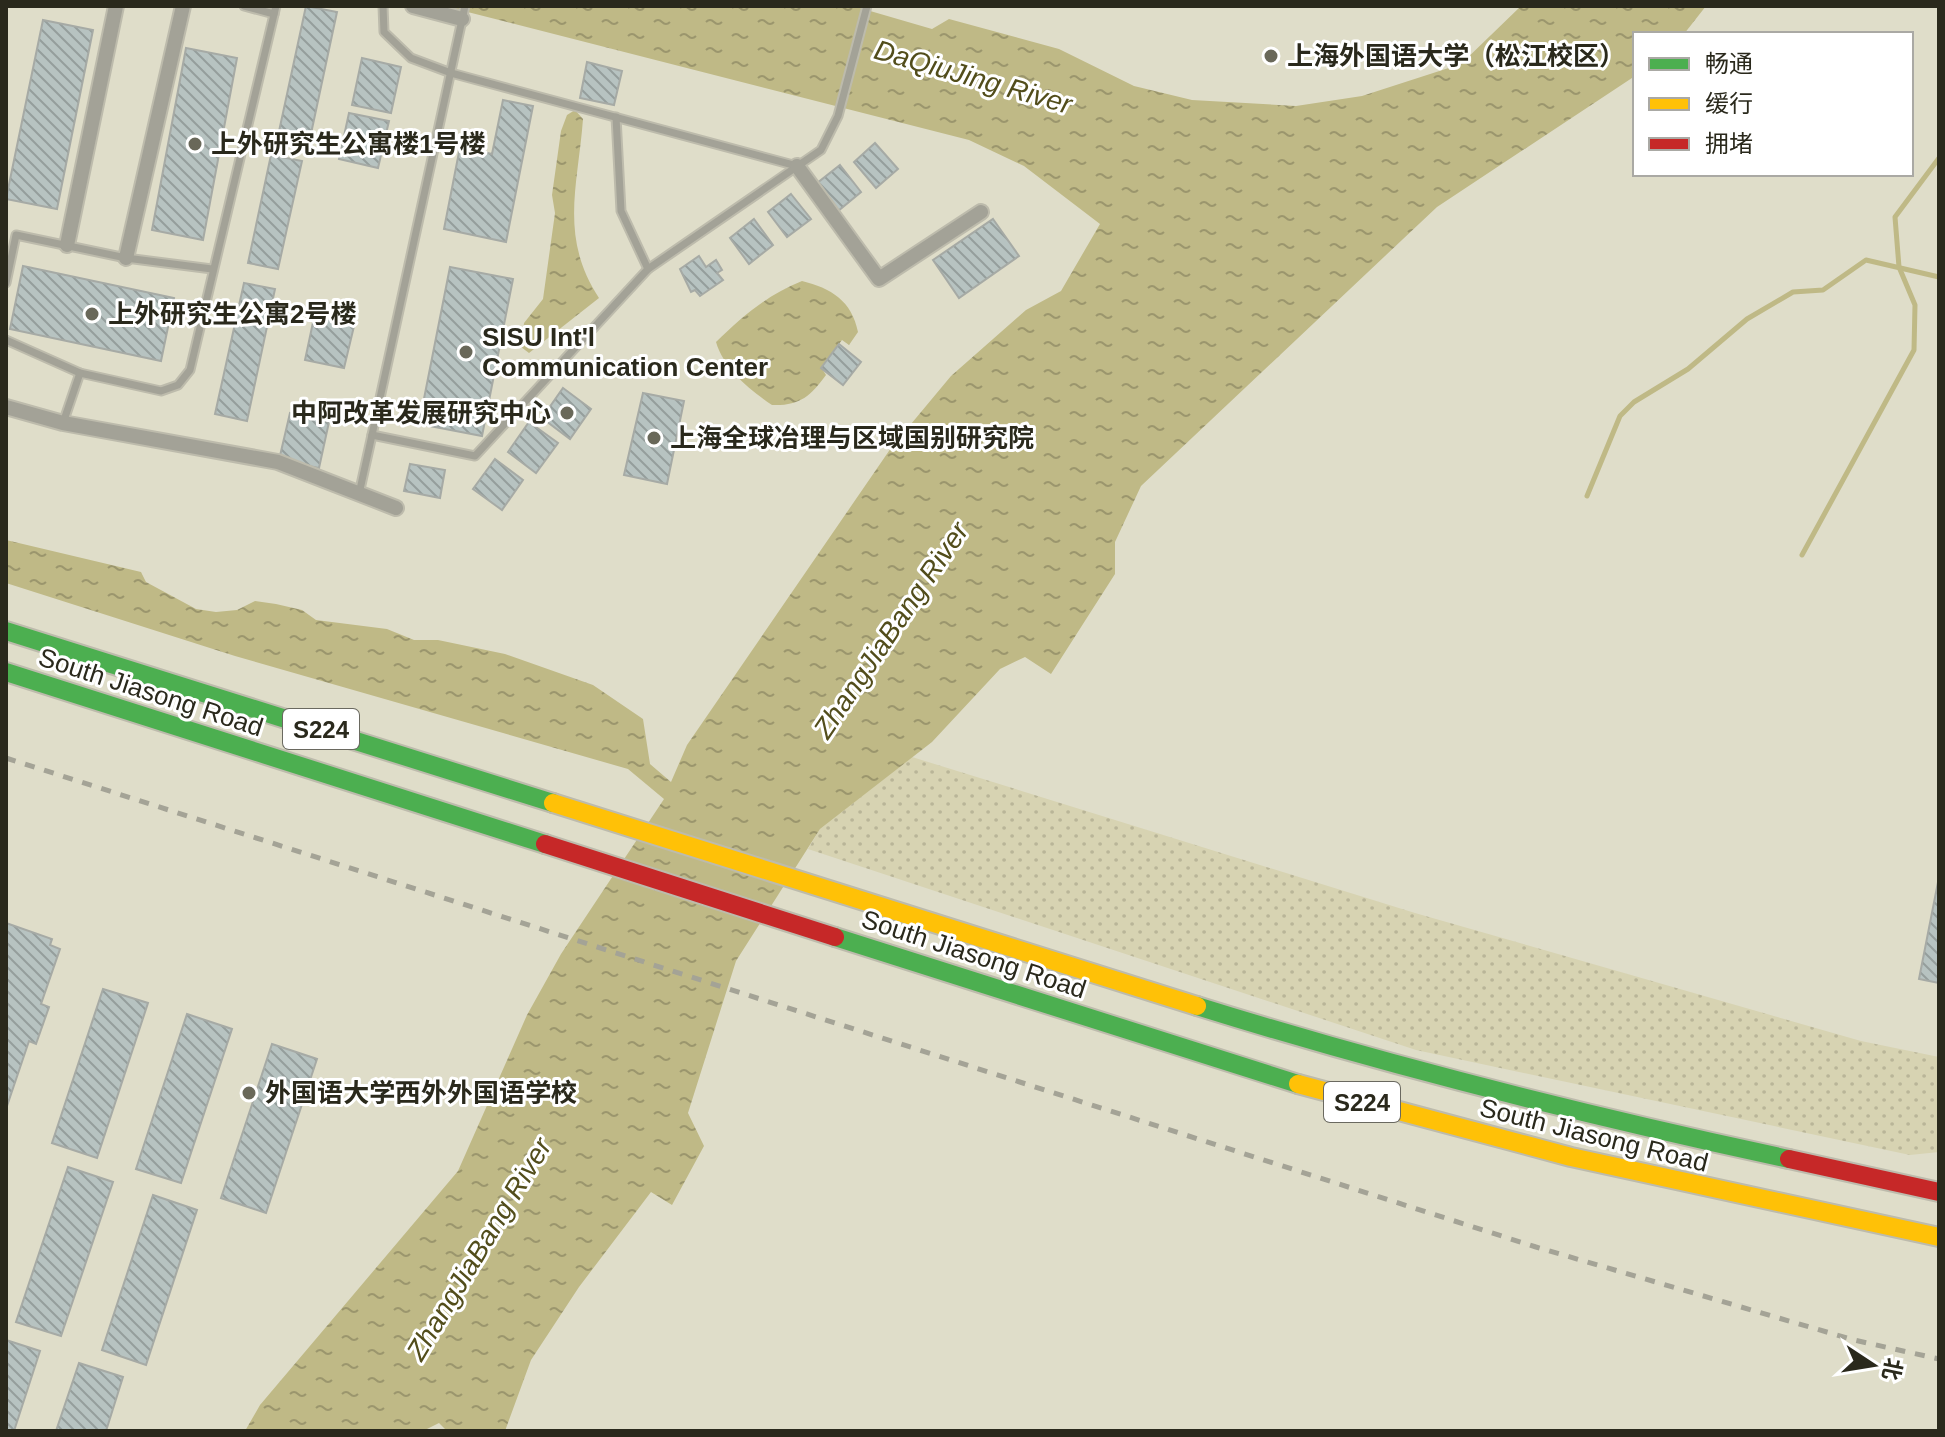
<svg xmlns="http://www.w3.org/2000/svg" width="1945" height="1437" font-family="Arial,'Noto Sans SC',sans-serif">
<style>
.park{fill:url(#park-dots)}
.water{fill:url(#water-ripples)}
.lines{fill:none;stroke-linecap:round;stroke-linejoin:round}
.stream{stroke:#bfb986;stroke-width:5}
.building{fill:url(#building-back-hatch);stroke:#a6aaa5;stroke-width:2}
.lane-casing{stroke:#bdbbac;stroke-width:11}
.street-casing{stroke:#bdbbac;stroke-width:18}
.fast-casing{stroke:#bdbbac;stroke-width:22}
.slow-casing{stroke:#bdbbac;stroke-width:22}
.jam-casing{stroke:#bdbbac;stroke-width:22}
.lane{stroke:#a3a297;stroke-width:7}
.street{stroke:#a3a297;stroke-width:14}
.fast{stroke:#4caf50;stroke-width:18}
.slow{stroke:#ffc107;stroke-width:18}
.jam{stroke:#c62828;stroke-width:18}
.rail{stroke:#a4a396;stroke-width:5;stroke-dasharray:10 10;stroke-linecap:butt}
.poi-dot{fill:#696859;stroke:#fff;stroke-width:3}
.labels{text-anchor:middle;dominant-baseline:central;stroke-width:6;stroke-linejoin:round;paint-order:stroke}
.shield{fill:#fff;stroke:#6a6960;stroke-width:2}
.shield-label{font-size:24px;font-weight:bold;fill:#2a291c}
.poi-label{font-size:26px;font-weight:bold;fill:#2a291c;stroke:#fff;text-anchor:start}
.street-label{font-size:26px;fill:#2a291c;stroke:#fff}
.water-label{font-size:28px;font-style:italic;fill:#524d1b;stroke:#fff}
</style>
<defs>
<pattern id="park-dots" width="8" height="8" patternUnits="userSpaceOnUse" patternTransform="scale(2)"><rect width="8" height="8" fill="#d7d3b2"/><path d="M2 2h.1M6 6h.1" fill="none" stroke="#b9b598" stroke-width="1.8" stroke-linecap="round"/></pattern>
<pattern id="water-ripples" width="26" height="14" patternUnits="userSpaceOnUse" patternTransform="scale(2)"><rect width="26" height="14" fill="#bfb986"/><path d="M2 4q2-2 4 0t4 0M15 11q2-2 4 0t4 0" fill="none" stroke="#9b966d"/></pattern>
<pattern id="building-back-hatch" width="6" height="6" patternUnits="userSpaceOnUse" patternTransform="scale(2)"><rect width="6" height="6" fill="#b7c3c1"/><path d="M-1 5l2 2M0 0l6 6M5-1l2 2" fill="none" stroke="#959e9c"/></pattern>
</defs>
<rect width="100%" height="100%" fill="#dfddc9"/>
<path class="park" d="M912,757L1415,913L1861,1041L1939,1057V1152L1910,1155L1416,1050L808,849L820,829Z"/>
<g class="water">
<path d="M444,6H853L932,29L949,19L1059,49L1134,86L1192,100L1296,106L1362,96L1461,64L1521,6H1706L1684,34H1635V76L1437,207L1141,486L1115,542V574L1051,674L1025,657L1000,669L932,742L820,829L736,961L688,1113L704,1146L672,1205L651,1192L579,1287L531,1360L505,1431H447L439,1423L423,1431H245L260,1405L458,1171L527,1015L561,954L664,799L628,769L235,656L6,583V540L141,572L146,582L196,609L216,612L237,610L255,601L276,604L302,610L316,620L387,629L414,640H438L505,654L593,685L643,719L650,764L671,782L687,745L891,448L951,376L1026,310L1061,291L1100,224L1024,166L969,140Z"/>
<path d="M575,110L583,119C578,186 559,237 599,298L529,353L521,347L524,323L543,299L555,213L552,195L561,131L567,115Z"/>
<path d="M802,281C831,288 852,301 858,332L849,345L842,340L821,367L826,375C810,397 799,406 772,405C750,390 724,369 716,342C743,316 767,295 802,281Z"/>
</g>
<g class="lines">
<g class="stream">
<path d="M1587,496L1620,416L1634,402L1688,369L1747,319L1793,292L1823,290L1866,260L1939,277"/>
<path d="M1802,555L1914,350L1915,305L1899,267L1895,217L1939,158"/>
</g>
</g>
<g class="building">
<path d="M306,6L337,12L309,143L278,136Z"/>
<path d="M43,20L93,30L57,209L6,199Z"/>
<path d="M186,48L237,58L203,240L152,230Z"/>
<path d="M362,58L401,67L391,113L352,105Z"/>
<path d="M587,62L622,71L614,105L580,98Z"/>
<path d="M503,100L533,106L506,242L444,229L460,147L492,154Z"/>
<path d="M349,113L389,121L378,168L339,159Z"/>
<path d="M875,143L898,169L876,188L854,162Z"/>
<path d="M271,155L302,161L278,269L248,263Z"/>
<path d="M840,165L861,192L838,211L816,184Z"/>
<path d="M791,194L811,219L787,237L768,212Z"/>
<path d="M754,219L773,245L749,264L730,238Z"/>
<path d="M993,219L1019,256L959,298L933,260Z"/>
<path d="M699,256L706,267L716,260L722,270L717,273L723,280L700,296L695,290L691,292L680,269Z"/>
<path d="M23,266L174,298L161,361L10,329Z"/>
<path d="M450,267L513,279L482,436L419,424Z"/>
<path d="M244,283L275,289L247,421L215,414Z"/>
<path d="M315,313L355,322L344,368L305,360Z"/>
<path d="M839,344L861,362L843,385L821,368Z"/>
<path d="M563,388L591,409L570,439L542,418Z"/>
<path d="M643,393L684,401L667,484L624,475Z"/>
<path d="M290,413L329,422L319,468L279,460Z"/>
<path d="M529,422L558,443L536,473L508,452Z"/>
<path d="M495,459L523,480L502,510L473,489Z"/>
<path d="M410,464L445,470L440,498L404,491Z"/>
<path d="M1939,877V983L1919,979Z"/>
<path d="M6,923L52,939L50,945L60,949L41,1004L49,1007L36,1044L29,1041L6,1109Z"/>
<path d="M103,989L148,1003L97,1158L52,1143Z"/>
<path d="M187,1014L232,1029L181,1183L136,1169Z"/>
<path d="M272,1044L317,1059L266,1213L221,1198Z"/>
<path d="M68,1167L113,1182L61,1336L16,1322Z"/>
<path d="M153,1195L197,1210L146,1365L102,1350Z"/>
<path d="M6,1340L40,1351L14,1431H6Z"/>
<path d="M79,1363L123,1377L106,1431H56Z"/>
</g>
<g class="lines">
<defs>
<g id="lane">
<path d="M244,6L274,14"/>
<path d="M383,6L384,32L411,58L451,73L797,166"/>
<path d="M465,6L372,435L475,456L648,269L821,150L838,116L867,6"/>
<path d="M616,117L621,211L648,269"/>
<path d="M6,283L16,235L126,258L212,269"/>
<path d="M6,340L80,373L161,391L178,385L190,370L276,6"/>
<path d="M63,423L80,373"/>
<path d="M359,494L372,435"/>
</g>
<g id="street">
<path d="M413,6L462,19"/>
<path d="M797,166L879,279L981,212"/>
<path d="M67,245L116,6"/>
<path d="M126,258L183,6"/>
<path d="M6,407L63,423L278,462L396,508"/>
</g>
<g id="fast">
<path d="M6,631L553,803"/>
<path d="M6,672L545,844"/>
<path d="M835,937L1298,1084"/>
<path d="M1197,1006C1392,1067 1589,1116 1789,1159"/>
</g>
<g id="slow">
<path d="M553,803L1197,1006"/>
<path d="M1298,1084L1571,1157L1939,1237"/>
</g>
<g id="jam">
<path d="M545,844L835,937"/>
<path d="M1789,1159L1939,1192"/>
</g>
</defs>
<use href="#lane" class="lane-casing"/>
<use href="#street" class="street-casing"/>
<use href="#fast" class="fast-casing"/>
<use href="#slow" class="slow-casing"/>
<use href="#jam" class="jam-casing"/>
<use href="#lane" class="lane"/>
<use href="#street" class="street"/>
<use href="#fast" class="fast"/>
<use href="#slow" class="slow"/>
<use href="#jam" class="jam"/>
<path class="rail" d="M6,758L1536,1247L1854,1340L1939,1359"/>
</g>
<g class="poi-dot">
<circle cx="1271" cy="56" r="8"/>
<circle cx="195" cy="144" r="8"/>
<circle cx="92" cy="314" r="8"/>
<circle cx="466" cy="352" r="8"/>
<circle cx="567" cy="413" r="8"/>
<circle cx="654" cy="438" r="8"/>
<circle cx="249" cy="1093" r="8"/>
</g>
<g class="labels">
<g class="shield">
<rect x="283" y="709" width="76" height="40" rx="6"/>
<rect x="1324" y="1082" width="76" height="40" rx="6"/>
</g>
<g class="shield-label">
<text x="321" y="729">S224</text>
<text x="1362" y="1102">S224</text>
</g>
<g class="poi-label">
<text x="1287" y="56">上海外国语大学（松江校区）</text>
<text x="211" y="144">上外研究生公寓楼1号楼</text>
<text x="108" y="314">上外研究生公寓2号楼</text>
<text x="482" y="337">SISU Int'l<tspan x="482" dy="30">Communication Center</tspan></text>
<text x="551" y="413" text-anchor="end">中阿改革发展研究中心</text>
<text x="670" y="438">上海全球冶理与区域国别研究院</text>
<text x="265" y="1093">外国语大学西外外国语学校</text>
</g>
<g class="street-label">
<text transform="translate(151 692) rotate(18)">South Jiasong Road</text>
<text transform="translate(974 954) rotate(18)">South Jiasong Road</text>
<text transform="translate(1594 1135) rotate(14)">South Jiasong Road</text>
</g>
<g class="water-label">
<text transform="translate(973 77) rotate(16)">DaQiuJing River</text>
<text transform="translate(891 630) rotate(-56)">ZhangJiaBang River</text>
<text transform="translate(479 1249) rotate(-59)">ZhangJiaBang River</text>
</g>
</g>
<rect width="1945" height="1437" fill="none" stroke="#2a291c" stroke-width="16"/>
<rect x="1633" y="32" width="280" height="144" fill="#ffffff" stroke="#aaa9a4" stroke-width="2"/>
<rect x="1649" y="58" width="40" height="12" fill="#4caf50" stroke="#aaa9a4" stroke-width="2"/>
<text x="1705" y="72" font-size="24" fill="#2a291c">畅通</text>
<rect x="1649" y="98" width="40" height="12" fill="#ffc107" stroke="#aaa9a4" stroke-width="2"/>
<text x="1705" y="112" font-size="24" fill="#2a291c">缓行</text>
<rect x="1649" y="138" width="40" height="12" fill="#c62828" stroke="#aaa9a4" stroke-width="2"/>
<text x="1705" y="152" font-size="24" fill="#2a291c">拥堵</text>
<g transform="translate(1873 1365) rotate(102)" stroke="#ffffff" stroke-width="6" paint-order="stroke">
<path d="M0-6L14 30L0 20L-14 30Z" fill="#2a291c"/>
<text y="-12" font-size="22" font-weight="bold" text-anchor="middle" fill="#2a291c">北</text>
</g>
</svg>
